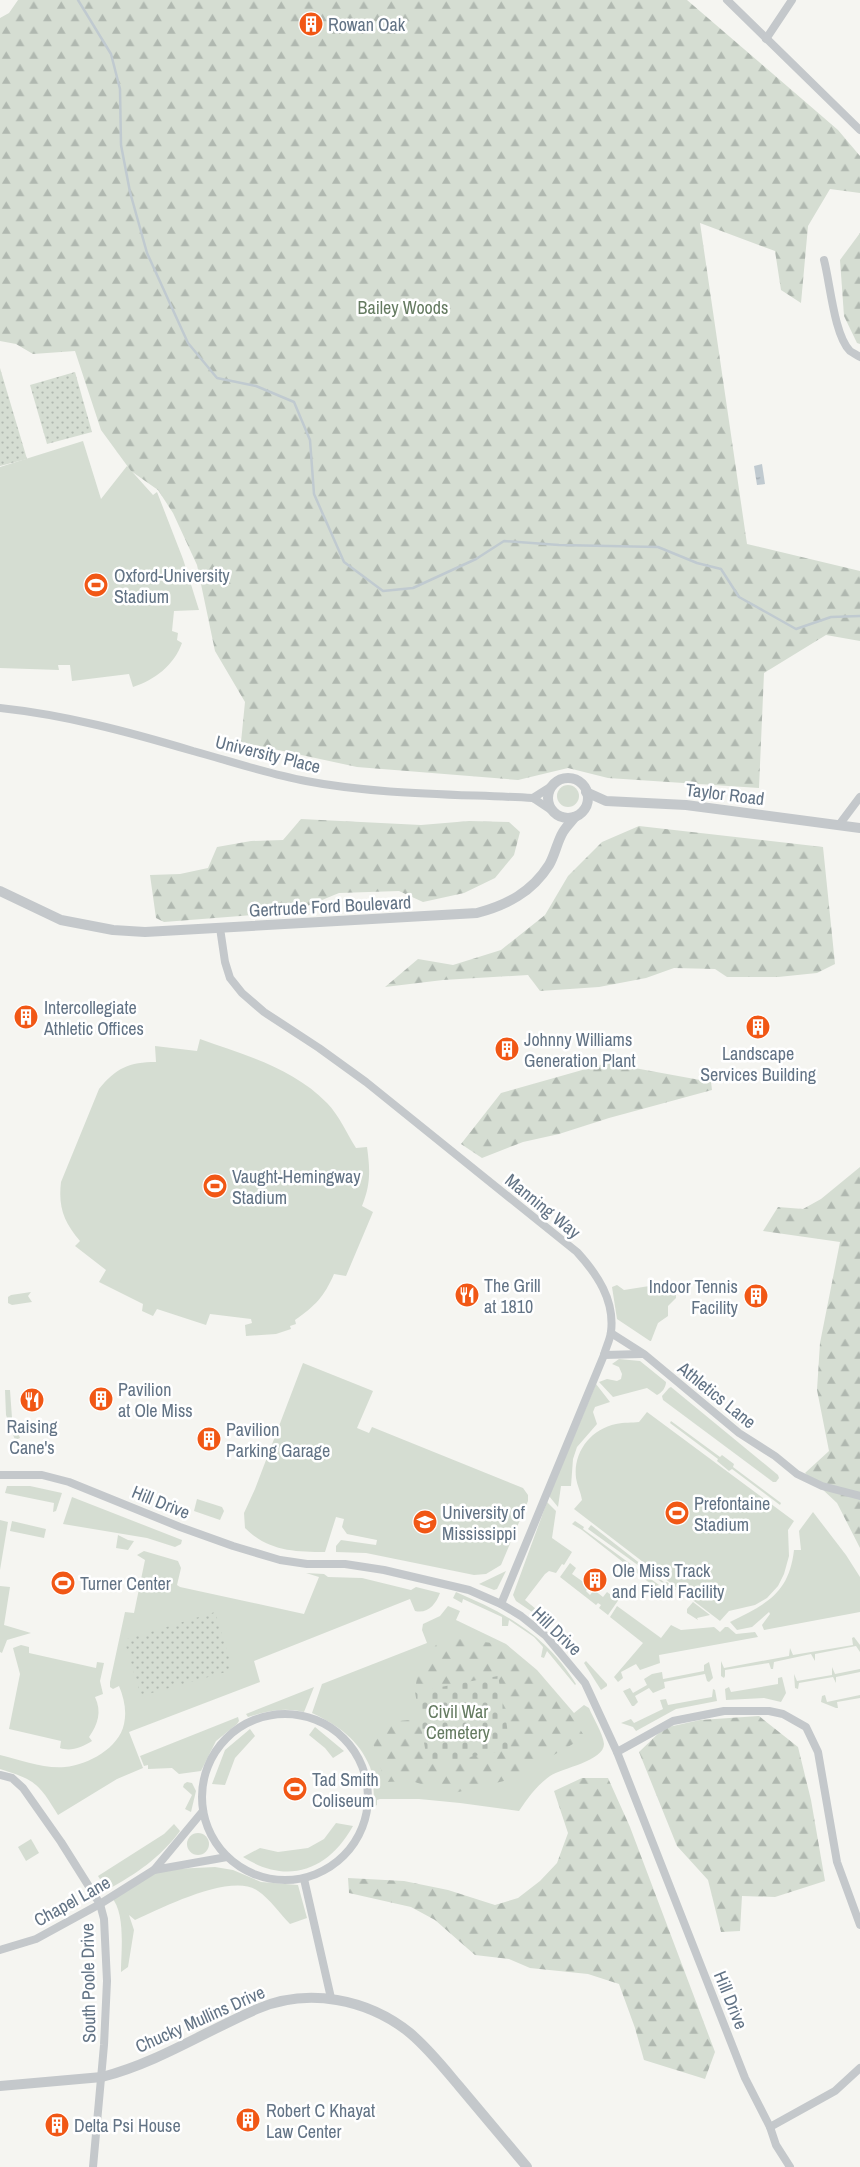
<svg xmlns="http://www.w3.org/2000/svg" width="860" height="2167" font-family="'Archivo Narrow',sans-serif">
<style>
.green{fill:#d5ddd2}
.forest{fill:url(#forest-firs)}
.cemetery{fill:url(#cemetery-stones)}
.park{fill:url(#park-dots)}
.water{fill:url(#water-ripples)}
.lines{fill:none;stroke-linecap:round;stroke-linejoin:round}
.stream{stroke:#c0cad0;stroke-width:2.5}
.minor{stroke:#c4c8cb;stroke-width:8}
.tertiary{stroke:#c4c8cb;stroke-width:10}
.labels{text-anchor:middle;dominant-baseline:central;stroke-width:5;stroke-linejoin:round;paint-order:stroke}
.poi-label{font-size:18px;fill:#627385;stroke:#fff;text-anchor:start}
.park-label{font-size:18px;fill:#657b61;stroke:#fff}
.street-label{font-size:18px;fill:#627385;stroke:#fff}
</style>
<defs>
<pattern id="forest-firs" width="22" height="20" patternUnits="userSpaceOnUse" patternTransform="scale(1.25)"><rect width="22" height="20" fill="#d5ddd2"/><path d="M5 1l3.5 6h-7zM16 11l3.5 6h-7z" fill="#b0b8b0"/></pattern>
<pattern id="cemetery-stones" width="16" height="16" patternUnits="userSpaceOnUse" patternTransform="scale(1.25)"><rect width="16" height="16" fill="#d5ddd2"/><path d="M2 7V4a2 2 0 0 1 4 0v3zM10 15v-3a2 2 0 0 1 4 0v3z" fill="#b0b8b0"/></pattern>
<pattern id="park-dots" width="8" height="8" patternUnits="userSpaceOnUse" patternTransform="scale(1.25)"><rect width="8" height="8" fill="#d5ddd2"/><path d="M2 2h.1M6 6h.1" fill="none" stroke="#b0b8b0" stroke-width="1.8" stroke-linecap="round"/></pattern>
<pattern id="water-ripples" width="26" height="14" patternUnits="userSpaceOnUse" patternTransform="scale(1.25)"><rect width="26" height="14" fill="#c0cad0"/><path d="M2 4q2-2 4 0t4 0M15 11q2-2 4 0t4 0" fill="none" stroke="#9fa8ae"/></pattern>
</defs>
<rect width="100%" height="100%" fill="#f5f5f1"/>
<g class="green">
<path d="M83,441L101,499L127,466L153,495L157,492L183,559L199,610L174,611L172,631L178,633L177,640L182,643C174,665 155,680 133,687L129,674L72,681L70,665H58L59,670L0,668V467Z"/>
<circle cx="568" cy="796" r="11"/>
<path d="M200,1039C245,1055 293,1068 327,1103C339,1115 347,1134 356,1148L367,1147C370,1169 371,1184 362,1206L373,1212L346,1276L334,1274C324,1297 315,1306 295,1320L296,1324L290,1326L291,1329L276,1334L246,1336L245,1325L252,1323L251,1319L210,1314L206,1325L157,1309L153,1316L142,1311L143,1304L99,1282L106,1270L75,1246L80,1241C64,1222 58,1207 61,1182L99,1089C116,1068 129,1062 156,1062L155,1046L197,1051Z"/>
<path d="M662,1284L676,1290V1298L668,1306V1316L658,1323L651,1341H650L617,1319L612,1287L617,1285L624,1290Z"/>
<path d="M31,1292L28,1296L32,1302L12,1305L8,1303V1297L11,1295Z"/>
<path d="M619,1359L640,1361L666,1382C666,1387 662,1393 657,1395L647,1388L613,1397L599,1382L607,1379L617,1381L621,1379L622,1374L619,1367L612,1364Z"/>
<path d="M303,1363L373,1391L357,1428L369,1433L372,1427L523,1488L528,1495V1501L501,1565L486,1574L474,1575L366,1553L336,1552V1546L341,1540L376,1545L377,1540L347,1534L342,1527L344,1519L336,1517L325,1552C294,1552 268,1551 245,1528L244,1513L255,1489Z"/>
<path d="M596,1384L610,1402L595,1407L593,1412L597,1424L577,1447L573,1459L571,1486H561L558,1507L549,1496Z"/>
<path d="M671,1387L778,1475L779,1478L776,1482H773L663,1400L662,1396L669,1388Z"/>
<path d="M5,1390H10L12,1418L20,1438L15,1440L6,1415Z"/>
<path d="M647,1412L794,1521L788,1530L789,1556L784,1574L778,1586L767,1598L755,1605L729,1611L720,1621L574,1509L582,1500C581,1493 577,1485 576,1478C573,1452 591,1429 616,1424C624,1422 632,1423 639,1422Z"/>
<path d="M671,1421L720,1457L722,1455L734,1464L733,1467L781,1503L780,1505L732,1469L729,1471L717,1461L718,1459L670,1423Z"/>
<path d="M7,1486H30L62,1493L56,1511L53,1512L54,1503L5,1493Z"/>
<path d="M72,1497L182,1540L181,1544L175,1547L147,1538L63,1524Z"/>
<path d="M197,1499L222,1507L224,1511L220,1520L194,1511Z"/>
<path d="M547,1502L556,1511L552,1538L572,1552L564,1565L562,1564L556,1573L549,1571L545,1574L525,1600L542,1614L541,1618L516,1601L513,1595Z"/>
<path d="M813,1512L846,1555L860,1577V1612L764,1630L762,1625L770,1614L769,1612L752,1627L737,1630L730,1622C766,1604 789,1594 794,1550H801L799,1531Z"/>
<path d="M0,1520L8,1522L0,1570Z"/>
<path d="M12,1521L46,1529L44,1538L10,1531Z"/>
<path d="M575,1521L584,1527L583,1529L659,1585L656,1588L582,1530L572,1524Z"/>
<path d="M591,1525L665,1583L667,1582L676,1589L672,1593L663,1586L664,1584L588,1529Z"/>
<path d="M118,1535L128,1540L134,1541L128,1550L116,1548Z"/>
<path d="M144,1551L178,1561L181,1568L177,1585L180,1587L304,1614L319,1577L306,1573L324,1574L328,1577L362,1578L411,1590L416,1587L440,1593C436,1604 428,1614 415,1611L410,1599L254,1661L260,1682L129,1732L143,1768L117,1779L58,1815C39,1784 36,1780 0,1769V1755C20,1760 44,1769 65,1767C88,1765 119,1748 124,1724C127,1711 124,1698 119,1686L113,1689L110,1687V1682L125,1612L134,1613L145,1560L137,1555Z"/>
<path d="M570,1563L576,1568L572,1574L589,1586L586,1591L590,1595L594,1590L603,1597L607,1592L615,1598L621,1590L624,1592L608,1615L599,1608L601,1605L598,1603L596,1605L560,1577Z"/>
<path d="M506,1571L497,1589L494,1590L479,1584Z"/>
<path d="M0,1586L10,1587L4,1625L31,1633L7,1640L2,1653L0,1652Z"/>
<path d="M456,1592C507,1614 546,1635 576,1684L575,1685L547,1651L544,1658L541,1657L543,1647L534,1637L509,1620L508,1626H502V1617L463,1599L462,1603L453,1598Z"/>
<path d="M693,1602L710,1615L697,1618L698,1620L687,1613V1609Z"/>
<path d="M448,1606L460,1611L456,1620L506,1644L537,1670L574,1713L584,1705L589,1708C593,1718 603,1733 604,1744C604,1761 562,1768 550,1776C536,1786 528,1798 519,1811L460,1803L419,1799H380L377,1800V1805L375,1806C373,1794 374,1778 370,1767C359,1740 338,1725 312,1713L322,1684L427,1643L422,1630L423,1624L440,1616Z"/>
<path d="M617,1606L661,1638L671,1625L681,1630L714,1627L720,1632L725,1627H728L736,1634L755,1632L758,1637L659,1655L660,1663L640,1670L636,1664L621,1672L623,1678L618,1682L614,1677L643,1643L610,1617Z"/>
<path d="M854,1637L860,1645V1652L856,1646L815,1654V1661L811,1654L774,1662L773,1669H771L769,1663L725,1670V1676L724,1678L721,1676V1661L724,1668L789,1656L790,1648L793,1655L853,1645L852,1638Z"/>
<path d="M21,1645L29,1647V1653L96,1668L97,1662L104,1663L100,1681L103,1694L95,1697C102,1712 98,1724 89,1737L92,1741C82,1747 71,1752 60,1748L61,1741L9,1729L20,1674L13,1648Z"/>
<path d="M586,1661L607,1684V1686L601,1690L584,1663Z"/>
<path d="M709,1662L713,1678L709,1682L707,1681L705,1674L664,1682L665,1688L653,1693L649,1688L635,1696L638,1702L634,1706H632L623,1691L630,1688L633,1693L647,1685L644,1679L652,1674L662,1672L663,1679L704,1671V1665Z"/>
<path d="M832,1667L835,1674L860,1669V1672L836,1677V1683L833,1677L799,1683L798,1689L795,1688L794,1674L797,1681L832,1675Z"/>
<path d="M782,1677L786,1693L781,1702L764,1698L726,1700L725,1689L729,1687L731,1692L778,1684V1678Z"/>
<path d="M314,1687L304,1712C283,1707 267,1711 248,1717L246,1714Z"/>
<path d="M713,1689L715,1690L717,1701L676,1709L636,1731L633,1727L621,1723L631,1719L634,1723L663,1709L660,1700L666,1699L668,1705L712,1697Z"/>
<path d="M825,1695L827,1702L860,1695V1698L837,1702L838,1708H836L821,1702L822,1696Z"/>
<path d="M238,1717L239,1721L237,1724L216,1741L201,1771L179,1774L172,1768L148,1769V1765L144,1766L140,1756Z"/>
<path d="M315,1727L344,1751L333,1758L325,1748L309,1735Z"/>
<path d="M250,1729L255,1736L235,1758L225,1785L212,1784L225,1750Z"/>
<path d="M187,1782L192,1783L196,1791L191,1812L185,1809L192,1795L183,1787L184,1784Z"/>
<path d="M336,1823L353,1826C328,1871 287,1885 243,1857L260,1848L278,1852L308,1848L324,1839Z"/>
<path d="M174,1824L180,1831C160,1858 136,1874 107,1890L98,1876L164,1834Z"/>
<circle cx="198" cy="1844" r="11"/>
<path d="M31,1839L39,1853L26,1861L18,1847Z"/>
<path d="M215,1867L233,1870L261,1882L298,1885L307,1918L290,1924C280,1914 270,1899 258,1891C232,1872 162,1908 135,1920L129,1915L134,1930L128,1967L121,1972C121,1952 126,1912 111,1897L154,1870Z"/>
</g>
<g class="forest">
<path d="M18,0H687L838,130L860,156V193L830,189L808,226L801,303L781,290L775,251L700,223L747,544L860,571V641L826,635L764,673L759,788L608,778L568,768L518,780L357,767L241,742L245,702L215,651L197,565L173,513L158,490L131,471L101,430L75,351L33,354L16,344L0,341V18L9,13Z"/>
<path d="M860,233V344L857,343L844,316L840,260Z"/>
<path d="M301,819L421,825L469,821L509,822L520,832L514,855L495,878L464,893L423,902L399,891L339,893L305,907L253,915L164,922L156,918L150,875L180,874L208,868L217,847L251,841L283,840Z"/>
<path d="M639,826L823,847L835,964L817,973L778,977H727L715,969L674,968L646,978L599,987L540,991L528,975L443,980L385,987L418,959L453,965L501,950L545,915L568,876L602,842Z"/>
<path d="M607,1063L711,1082L712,1090L609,1118L559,1134L523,1142L482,1158L461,1144L501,1093Z"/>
<path d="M860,1167V1548L837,1503L805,1473L829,1451L817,1390L820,1343L840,1242L763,1231L778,1207L803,1209L821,1199Z"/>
<path d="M442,1637L492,1643L518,1661L563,1704L585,1737L512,1779L450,1794L412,1781L385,1782L367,1724L420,1719L428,1765L497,1677L415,1692L418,1669Z"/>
<path d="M759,1716L798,1747L811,1800L825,1881L775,1897L742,1896L740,1931L721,1932L708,1880L677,1846L639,1752L664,1728L700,1720Z"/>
<path d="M582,1778H608L630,1827L715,2052L705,2079L644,2060L635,2028L619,1984L588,1974L530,1968L509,1959L475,1955L435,1920L411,1907L349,1893L348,1878L404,1881L448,1890L495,1905L518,1898L540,1881L557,1863L568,1833L554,1791Z"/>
</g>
<path class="cemetery" d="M498,1676L511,1749L428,1765L415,1692Z"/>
<g class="park">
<path d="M0,368L27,459L0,466Z"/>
<path d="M75,372L92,432L47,444L30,385Z"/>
<path d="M215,1612L233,1670L141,1696L124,1640Z"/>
</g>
<path class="water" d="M762,464L765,484L757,485L754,466Z"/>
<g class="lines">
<path class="stream" d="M78,0L111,54L120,89L121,145L130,192L147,253L188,343L217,378L256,386L294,402L310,440L314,494L344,562L383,591L413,588L476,559L504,541L559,545L658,547L697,563L721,569L739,597L796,629L831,617L860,616"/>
<g class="minor">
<path d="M727,0L860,130"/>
<path d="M766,39L792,0"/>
<path d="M824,260C830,282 834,335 850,351C853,353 857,355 860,357"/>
<path d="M0,708C66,715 129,732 193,751C230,761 268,774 306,781C379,795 459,794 533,798L551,810"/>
<path d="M533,798L552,786"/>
<path d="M839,825L860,797"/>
<path d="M220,928L225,962L230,978L242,993L264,1012L319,1048L366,1082L577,1252C597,1274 615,1300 611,1332C610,1340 606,1347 604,1355L501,1604"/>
<path d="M611,1333L644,1354L739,1433L775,1456L797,1474L822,1486L860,1496"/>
<path d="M604,1355L642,1354"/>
<path d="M0,1475H42L69,1482L180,1527L233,1546L280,1560L307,1564H345L384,1570L469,1590L501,1604L521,1616L546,1636L585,1683L617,1752L745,2078L770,2127L776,2145L790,2167"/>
<circle cx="285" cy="1797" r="83"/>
<path d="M617,1752L673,1721L724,1711H769L783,1714L806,1727L818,1752L837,1862L860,1925"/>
<path d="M0,1775L12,1778L23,1788L61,1842L100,1904L104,1919L107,1981L104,2045L93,2167"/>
<path d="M203,1811L154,1870L227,1857"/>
<path d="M304,1879L331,1998"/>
<path d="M0,1950L36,1939L100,1904L154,1870"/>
<path d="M770,2127L835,2091L860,2068"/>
</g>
<g class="tertiary">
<circle cx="568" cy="798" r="20"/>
<path d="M586,792L606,801L686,805L860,828"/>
<path d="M0,891L61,920L113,930L145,932L477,913C507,905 532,892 549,865C555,855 557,842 563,832C566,827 571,822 575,817"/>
<path d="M0,2086L102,2077C157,2063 206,2031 257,2009C308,1987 368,1999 410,2033C429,2049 443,2067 459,2086C482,2113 504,2140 527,2167"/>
</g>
</g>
<defs>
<symbol id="building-disc" viewBox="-11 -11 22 22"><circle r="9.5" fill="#f15715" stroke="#fff"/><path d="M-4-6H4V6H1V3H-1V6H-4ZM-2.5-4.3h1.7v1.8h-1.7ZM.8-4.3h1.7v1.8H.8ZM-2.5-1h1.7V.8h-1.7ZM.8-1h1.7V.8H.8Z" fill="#fff"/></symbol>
<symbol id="stadium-disc" viewBox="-11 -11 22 22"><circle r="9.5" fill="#f15715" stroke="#fff"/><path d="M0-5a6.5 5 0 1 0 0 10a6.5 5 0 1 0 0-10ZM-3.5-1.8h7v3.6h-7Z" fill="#fff"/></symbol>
<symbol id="restaurant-disc" viewBox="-11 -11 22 22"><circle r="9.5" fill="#f15715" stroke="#fff"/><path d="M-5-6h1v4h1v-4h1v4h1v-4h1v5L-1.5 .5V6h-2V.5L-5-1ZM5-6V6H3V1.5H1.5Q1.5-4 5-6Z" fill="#fff"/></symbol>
<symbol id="university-disc" viewBox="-11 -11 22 22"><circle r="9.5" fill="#f15715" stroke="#fff"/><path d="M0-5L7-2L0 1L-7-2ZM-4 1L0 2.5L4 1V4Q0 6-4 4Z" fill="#fff"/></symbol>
</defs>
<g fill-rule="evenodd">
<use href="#building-disc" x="297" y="10" width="28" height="28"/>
<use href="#stadium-disc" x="82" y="571" width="28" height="28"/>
<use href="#building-disc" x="12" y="1003" width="28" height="28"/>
<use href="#building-disc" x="744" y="1013" width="28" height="28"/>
<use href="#building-disc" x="493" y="1035" width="28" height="28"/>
<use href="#stadium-disc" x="201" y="1172" width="28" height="28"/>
<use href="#restaurant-disc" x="453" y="1281" width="28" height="28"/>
<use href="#building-disc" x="742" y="1282" width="28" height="28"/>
<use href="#building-disc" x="87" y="1385" width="28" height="28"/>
<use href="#restaurant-disc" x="18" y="1386" width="28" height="28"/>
<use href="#building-disc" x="195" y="1425" width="28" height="28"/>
<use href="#stadium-disc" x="663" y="1499" width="28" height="28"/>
<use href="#university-disc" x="411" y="1508" width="28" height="28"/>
<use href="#building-disc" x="581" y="1566" width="28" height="28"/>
<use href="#stadium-disc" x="49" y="1569" width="28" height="28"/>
<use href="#stadium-disc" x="281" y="1775" width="28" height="28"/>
<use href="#building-disc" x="234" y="2106" width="28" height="28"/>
<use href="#building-disc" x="43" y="2111" width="28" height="28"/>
</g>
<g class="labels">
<g class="poi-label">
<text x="328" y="24">Rowan Oak</text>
<text x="114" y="575">Oxford-University<tspan x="114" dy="21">Stadium</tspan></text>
<text x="44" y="1007">Intercollegiate<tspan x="44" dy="21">Athletic Offices</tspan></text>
<text x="524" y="1039">Johnny Williams<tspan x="524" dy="21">Generation Plant</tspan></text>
<text x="758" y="1053" text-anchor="middle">Landscape<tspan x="758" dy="21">Services Building</tspan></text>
<text x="232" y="1176">Vaught-Hemingway<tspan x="232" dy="21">Stadium</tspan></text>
<text x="484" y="1285">The Grill<tspan x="484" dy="21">at 1810</tspan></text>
<text x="738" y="1286" text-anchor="end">Indoor Tennis<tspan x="738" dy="21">Facility</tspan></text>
<text x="118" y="1389">Pavilion<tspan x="118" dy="21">at Ole Miss</tspan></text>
<text x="32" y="1426" text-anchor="middle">Raising<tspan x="32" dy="21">Cane's</tspan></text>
<text x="226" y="1429">Pavilion<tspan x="226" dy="21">Parking Garage</tspan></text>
<text x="694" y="1503">Prefontaine<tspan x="694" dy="21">Stadium</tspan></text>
<text x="442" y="1512">University of<tspan x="442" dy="21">Mississippi</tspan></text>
<text x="612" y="1570">Ole Miss Track<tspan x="612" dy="21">and Field Facility</tspan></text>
<text x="80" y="1583">Turner Center</text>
<text x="312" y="1779">Tad Smith<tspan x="312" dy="21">Coliseum</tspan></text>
<text x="266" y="2110">Robert C Khayat<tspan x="266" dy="21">Law Center</tspan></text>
<text x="74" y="2125">Delta Psi House</text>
</g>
<g class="park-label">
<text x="403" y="307">Bailey Woods</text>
<text x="458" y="1711">Civil War<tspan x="458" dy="21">Cemetery</tspan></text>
</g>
<g class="street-label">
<text transform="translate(268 754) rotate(14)">University Place</text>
<text transform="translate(725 794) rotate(7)">Taylor Road</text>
<text transform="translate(330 906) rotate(-3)">Gertrude Ford Boulevard</text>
<text transform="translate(543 1206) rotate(39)">Manning Way</text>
<text transform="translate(717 1395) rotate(39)">Athletics Lane</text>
<text transform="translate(161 1502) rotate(22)">Hill Drive</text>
<text transform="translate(557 1631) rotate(44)">Hill Drive</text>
<text transform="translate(72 1901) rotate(-29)">Chapel Lane</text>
<text transform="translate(88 1983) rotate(-91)">South Poole Drive</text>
<text transform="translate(731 2000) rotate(68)">Hill Drive</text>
<text transform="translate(200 2019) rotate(-24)">Chucky Mullins Drive</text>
</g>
</g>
</svg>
